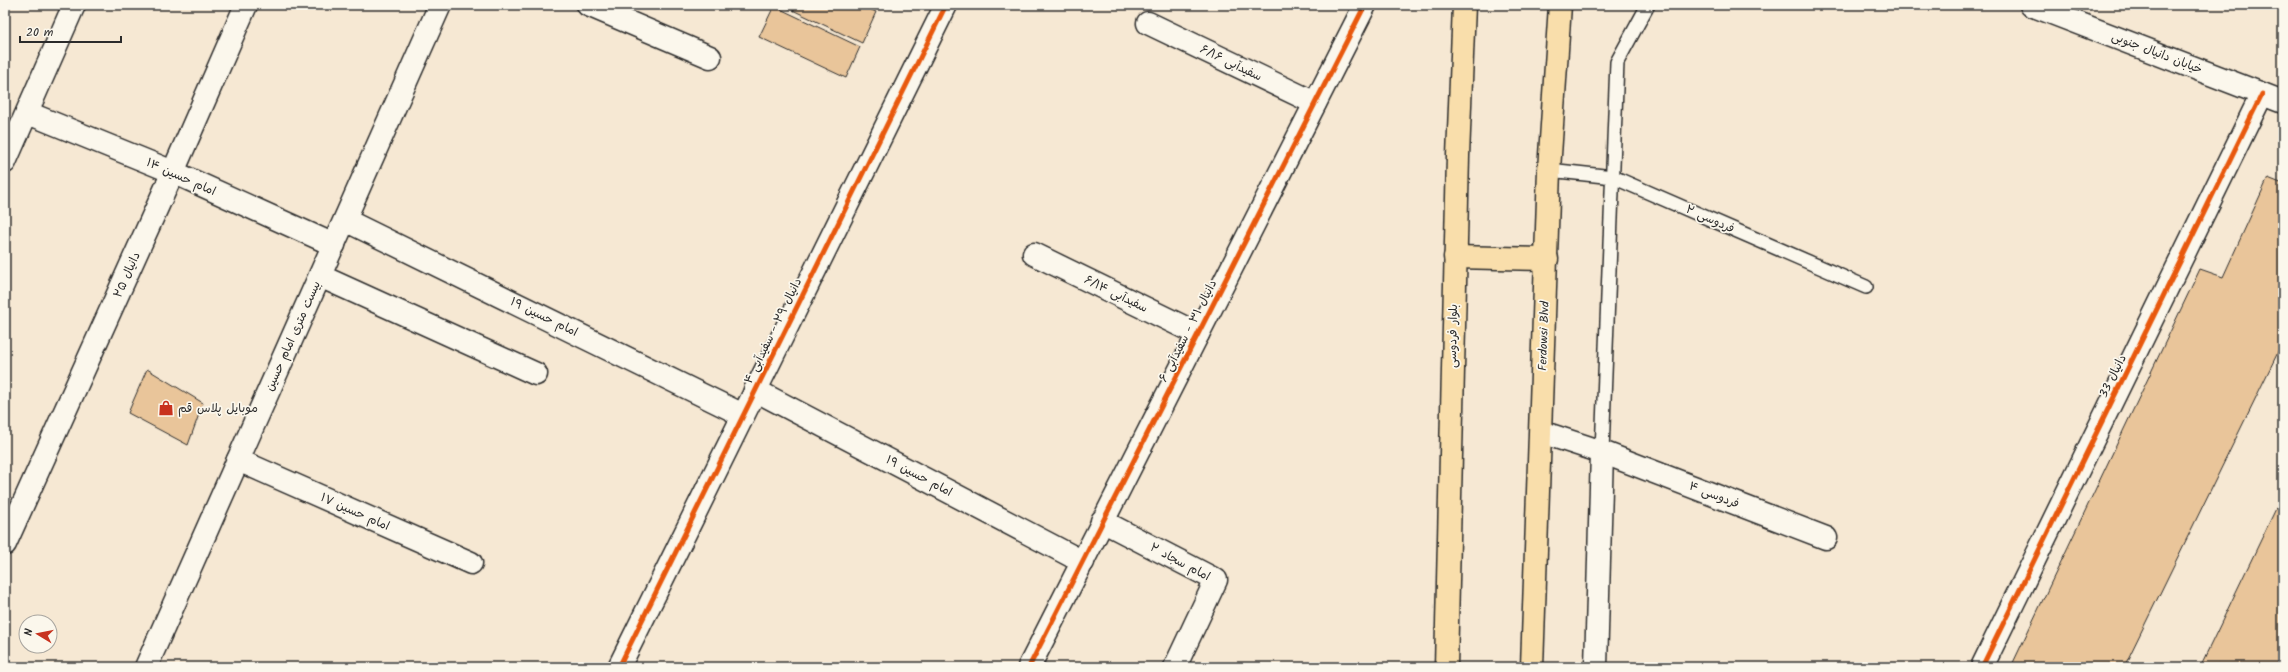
<svg xmlns="http://www.w3.org/2000/svg" width="2288" height="672" font-family="Kalam,'Playpen Sans Arabic',sans-serif">
<style>
.building{fill:#e9c59a;stroke:#2b2b2b}
.lines{fill:none;stroke-linecap:round;stroke-linejoin:round}
.service-casing{stroke:#2b2b2b;stroke-width:16}
.minor-casing{stroke:#2b2b2b;stroke-width:25}
.secondary-casing{stroke:#2b2b2b;stroke-width:25}
.primary-casing{stroke:#2b2b2b;stroke-width:25}
.service{stroke:#fbf7ec;stroke-width:13}
.minor{stroke:#fbf7ec;stroke-width:22}
.secondary{stroke:#fbf7ec;stroke-width:22}
.primary{stroke:#f9deab;stroke-width:22}
.cycleway-casing{stroke:#fbf7ec;stroke-width:8}
.cycleway{stroke:#e8590c;stroke-width:5}
.labels{text-anchor:middle;dominant-baseline:central;stroke-width:3.5;stroke-linejoin:round;paint-order:stroke}
.street-label{font-size:12px;fill:#2b2b2b;stroke:#fbf7ec}
.poi-label{font-size:12px;fill:#2b2b2b;stroke:#fbf7ec;text-anchor:start}
</style>
<rect width="100%" height="100%" fill="#f6e8d3"/>
<filter id="ink" filterUnits="userSpaceOnUse"><feTurbulence type="fractalNoise" baseFrequency=".025" numOctaves="2"/><feDisplacementMap in="SourceGraphic" scale="8" xChannelSelector="R" yChannelSelector="G"/><feConvolveMatrix kernelMatrix="1 2 1 2 8 2 1 2 1" color-interpolation-filters="sRGB"/></filter>
<g filter="url(#ink)">
<g class="building">
<path d="M782,5H861L876,12L862,43Z"/>
<path d="M870,5H880L878,9Z"/>
<path d="M774,6L860,47L846,78L759,37Z"/>
<path d="M2268,178L2283,184V342L2124,667H2011L2200,269L2223,277Z"/>
<path d="M147,369L203,403L188,445L128,413Z"/>
<path d="M2283,494V667H2200Z"/>
</g>
<g class="lines">
<defs>
<g id="service">
<path d="M1549,170L1613,177L1866,287"/>
<path d="M1602,452L1617,62L1648,5"/>
</g>
<g id="minor">
<path d="M588,5L710,57"/>
<path d="M1148,23L1315,103"/>
<path d="M28,113L173,172L334,245"/>
<path d="M5,162L74,5"/>
<path d="M345,220L743,415"/>
<path d="M1034,254L1198,334"/>
<path d="M320,276L536,374"/>
<path d="M755,390L1083,562"/>
<path d="M1541,432L1602,452L1826,538"/>
<path d="M238,460L471,563"/>
<path d="M1102,521L1216,580L1175,667"/>
<path d="M5,544L173,172L246,5"/>
<path d="M619,667L946,5"/>
<path d="M1029,667L1365,5"/>
<path d="M1596,667L1602,452"/>
<path d="M1982,667L2262,94"/>
</g>
<g id="secondary">
<path d="M2031,5L2283,102"/>
<path d="M146,667L440,5"/>
</g>
<g id="primary">
<path d="M1455,257L1547,259"/>
<path d="M1446,667L1458,156L1464,5"/>
<path d="M1532,667L1549,170L1560,5"/>
</g>
</defs>
<use href="#service" class="service-casing"/>
<use href="#minor" class="minor-casing"/>
<use href="#secondary" class="secondary-casing"/>
<use href="#primary" class="primary-casing"/>
<use href="#service" class="service"/>
<use href="#minor" class="minor"/>
<use href="#secondary" class="secondary"/>
<use href="#primary" class="primary"/>
<defs>
<g id="cycleway">
<path d="M619,667L946,5"/>
<path d="M1029,667L1365,5"/>
<path d="M1982,667L2262,94"/>
</g>
</defs>
<use href="#cycleway" class="cycleway-casing"/>
<use href="#cycleway" class="cycleway"/>
</g>
</g>
<defs>
<symbol id="shop-bare" viewBox="-9 -9 18 18"><path d="M-5-2.5h2.3a2.7 3.5 0 0 1 5.4 0H5L5.5 6h-11ZM-1.5-2.5h3a1.5 2.3 0 0 0-3 0Z" fill="#c8321e" stroke="#fbf7ec" stroke-width="2.5" paint-order="stroke"/></symbol>
</defs>
<g fill-rule="evenodd">
<use href="#shop-bare" x="155" y="397" width="22" height="22"/>
</g>
<g class="labels">
<g class="street-label">
<text transform="translate(2157 53) rotate(21)">خیابان دانیال جنوبی</text>
<text transform="translate(1231 63) rotate(26)">سفیدآبی ۶/۱۶</text>
<text transform="translate(181 177) rotate(24)">امام حسین ۱۴</text>
<text transform="translate(1710 219) rotate(24)">فردوسی ۲</text>
<text transform="translate(127 275) rotate(-66)">دانیال ۲۵</text>
<text transform="translate(1116 294) rotate(26)">سفیدآبی ۶/۱۴</text>
<text transform="translate(544 317) rotate(26)">امام حسین ۱۹</text>
<text transform="translate(773 331) rotate(-64)">دانیال ۲۹ - سفیدآبی ۴</text>
<text transform="translate(1188 331) rotate(-63)">دانیال ۳۱ - سفیدآبی ۶</text>
<text transform="translate(293 336) rotate(-66)">بیست متری امام حسین</text>
<text transform="translate(1453 336) rotate(-89)">بلوار فردوسی</text>
<text transform="translate(1544 336) rotate(-88)">Ferdowsi Blvd</text>
<text transform="translate(2113 376) rotate(-64)">دانیال 33</text>
<text transform="translate(919 476) rotate(28)">امام حسین ۱۹</text>
<text transform="translate(1714 495) rotate(21)">فردوسی ۴</text>
<text transform="translate(355 512) rotate(24)">امام حسین ۱۷</text>
<text transform="translate(1180 562) rotate(28)">امام سجاد ۲</text>
</g>
<g class="poi-label">
<text x="178" y="408">موبایل پلاس قم</text>
</g>
</g>
<rect width="2288" height="672" fill="none" stroke="#fbf7ec" stroke-width="20"/>
<rect x="10" y="10" width="2268" height="652" fill="none" stroke="#2b2b2b" stroke-width="1.5" filter="url(#ink)"/>
<g transform="translate(38 634) rotate(280)"><circle r="19" fill="#fbf7ec" stroke="#a8a59f"/>
<path d="M0-3L7 15L0 10L-7 15Z" fill="#c8321e"/>
<text y="-6" font-size="11" font-weight="bold" text-anchor="middle" fill="#2b2b2b">N</text>
</g>
<path d="M20 36v6h101v-6" fill="none" stroke="#2b2b2b" stroke-width="2"/>
<text x="26" y="36" font-size="12" fill="#2b2b2b" stroke="#fbf7ec" stroke-width="3" paint-order="stroke">20 m</text>
</svg>
